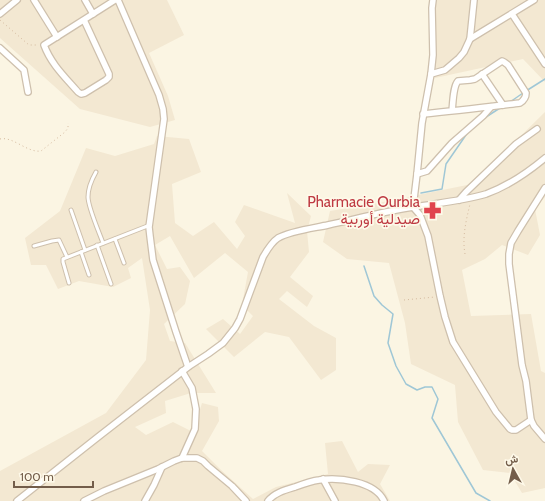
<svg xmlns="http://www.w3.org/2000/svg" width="545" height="501" font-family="Cabin,Vazirmatn,sans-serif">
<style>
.residential{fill:#f3e8d2}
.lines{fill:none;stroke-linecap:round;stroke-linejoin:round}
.stream{stroke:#9fc7d6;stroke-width:1.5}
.service-casing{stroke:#cec0ad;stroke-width:5}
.minor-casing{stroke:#cec0ad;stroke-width:8}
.path{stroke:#d5ba9f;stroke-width:1;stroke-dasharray:1 3;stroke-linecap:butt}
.service{stroke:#fff;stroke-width:3}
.minor{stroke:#fff;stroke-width:5.5}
.labels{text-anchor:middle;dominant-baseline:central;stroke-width:3.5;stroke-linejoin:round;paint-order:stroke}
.health-label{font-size:15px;fill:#be3a42;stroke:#fef9e9;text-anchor:end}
</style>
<rect width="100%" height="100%" fill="#fbf5e3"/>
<g class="residential">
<path d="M0,0H167L184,35L149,53L168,96L175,120L150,127L80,109L0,38Z"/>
<path d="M436,0H545V82L523,59L435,78Z"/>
<path d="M545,112V197L535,209L540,235L528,255L502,245L485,259L462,270L471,316L531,314L541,371L545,373V488L522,493L510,473L483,470L458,422L455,385L411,364L405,323L389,263L347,259L323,242L330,211L378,203L472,184Z"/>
<path d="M157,136L189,139L201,172L172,184L175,223L193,236L214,222L237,249L245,236L235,222L244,205L295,223L287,193L311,216L307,231L309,252L290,277L313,296L307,307L287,291L279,299L314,326L336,338V370L321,380L289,337L265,332L234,357L206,329L223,319L240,334L253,316L242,305L248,272L225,253L194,278L170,236L155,245L167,269L180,267L190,281L185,304L164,324L170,341L185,343L216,393H191L165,401L166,413L135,427L146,435L173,422L193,432L202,403L218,407L219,421L202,451L221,470L253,499L276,487L328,474L325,443L342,441L358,472L368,464L390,465L380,484L390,501H0V471L106,413L146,360L150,310L142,258L128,268L131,278L113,287L79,281L58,289L46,265H31L25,238L60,211L86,148L115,156L154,144Z"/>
</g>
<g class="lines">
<g class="stream">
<path d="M526,91L545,79"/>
<path d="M510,102L523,93"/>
<path d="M486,117L500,108"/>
<path d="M421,193L442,189L446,164L468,132"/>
<path d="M364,266L374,296L382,305L393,314L388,343L396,366L406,384L417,390L425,387H432L438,399L432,418L476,493L490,501"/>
</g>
<defs>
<g id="service">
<path d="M96,172C92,179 88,189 88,197C88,207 99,232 103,243"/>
<path d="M71,210L85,250"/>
<path d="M115,239L124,263"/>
<path d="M97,245L111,284"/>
<path d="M34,246L52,241L59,240L67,257"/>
<path d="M81,252L89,275"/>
<path d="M69,283L63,262V259L150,225"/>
</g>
<g id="minor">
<path d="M34,0L57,37"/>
<path d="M85,0L93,14"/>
<path d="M118,0L159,95L163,109L164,119L149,227L150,236L153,260L176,332L188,367"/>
<path d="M433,0L432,8L433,55L431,74L422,123L417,174L413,207L420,215L428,236L440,296L445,317L453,342L496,412L510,429L512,430H516L531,420"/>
<path d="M0,14L17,0"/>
<path d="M512,14L545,64"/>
<path d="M84,20L109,74V77L106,80L85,93L81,94L78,92C65,77 51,64 44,45L115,0"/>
<path d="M470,39L534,0"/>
<path d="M0,48L24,70L28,92"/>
<path d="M431,74L445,70L459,58L464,52L470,39L474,0"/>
<path d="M482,74L503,105"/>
<path d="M423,114C455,111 487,107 520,103C523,101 526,98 526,93L508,65L504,62L502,61L475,79L470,80L458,81C453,86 453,103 452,111"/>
<path d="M417,174L427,171L452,143L483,116L491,107"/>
<path d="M545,188L518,231L511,243L509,254V264L522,365L526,381L531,420L534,426L545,439"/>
<path d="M459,200L466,192L516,144L537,129"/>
<path d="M182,458L195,429L196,409L192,388L182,371"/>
<path d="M323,479L335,501"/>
<path d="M17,501L98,437L188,367L208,354L223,343L235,328L240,319L263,257C267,250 272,242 278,238C290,231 314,228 328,225C356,219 385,211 414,207C438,203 462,201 486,194C508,186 527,173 545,158"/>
<path d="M84,501L104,491L158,469L174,461L182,458H197L203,461L208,466L232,486L246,501"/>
<path d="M145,501L154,485L162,467"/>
<path d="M268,501C274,493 285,490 295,487C303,484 311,481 319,480C338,477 375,481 384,501"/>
</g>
</defs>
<use href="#service" class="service-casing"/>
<use href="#minor" class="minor-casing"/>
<g class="path">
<path d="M0,20L29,45H38"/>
<path d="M0,139C13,136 27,153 41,151L65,132L68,128V123"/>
<path d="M465,254C462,237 466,221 470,204"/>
<path d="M404,300L435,297"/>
</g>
<use href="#service" class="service"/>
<use href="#minor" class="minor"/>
</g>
<defs>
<symbol id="pharmacy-bare" viewBox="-9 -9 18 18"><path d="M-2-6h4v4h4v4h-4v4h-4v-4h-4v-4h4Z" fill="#e0444e" stroke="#fef9e9" stroke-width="2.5" paint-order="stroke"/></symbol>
</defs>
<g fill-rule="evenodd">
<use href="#pharmacy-bare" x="420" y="198" width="25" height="25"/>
</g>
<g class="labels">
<g class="health-label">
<text x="420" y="202">Pharmacie Ourbia<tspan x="420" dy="17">صيدلية أوربية</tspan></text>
</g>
</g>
<g transform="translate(513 469) rotate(352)" stroke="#fef9e9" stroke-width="3" paint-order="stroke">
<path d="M0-3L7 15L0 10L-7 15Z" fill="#735d4a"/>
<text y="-6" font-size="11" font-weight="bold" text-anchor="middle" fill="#735d4a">ش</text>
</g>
<path d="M14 481v6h79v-6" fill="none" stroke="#735d4a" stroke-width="2"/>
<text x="20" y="481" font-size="12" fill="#735d4a" stroke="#fef9e9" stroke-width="3" paint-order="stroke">100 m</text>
</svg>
